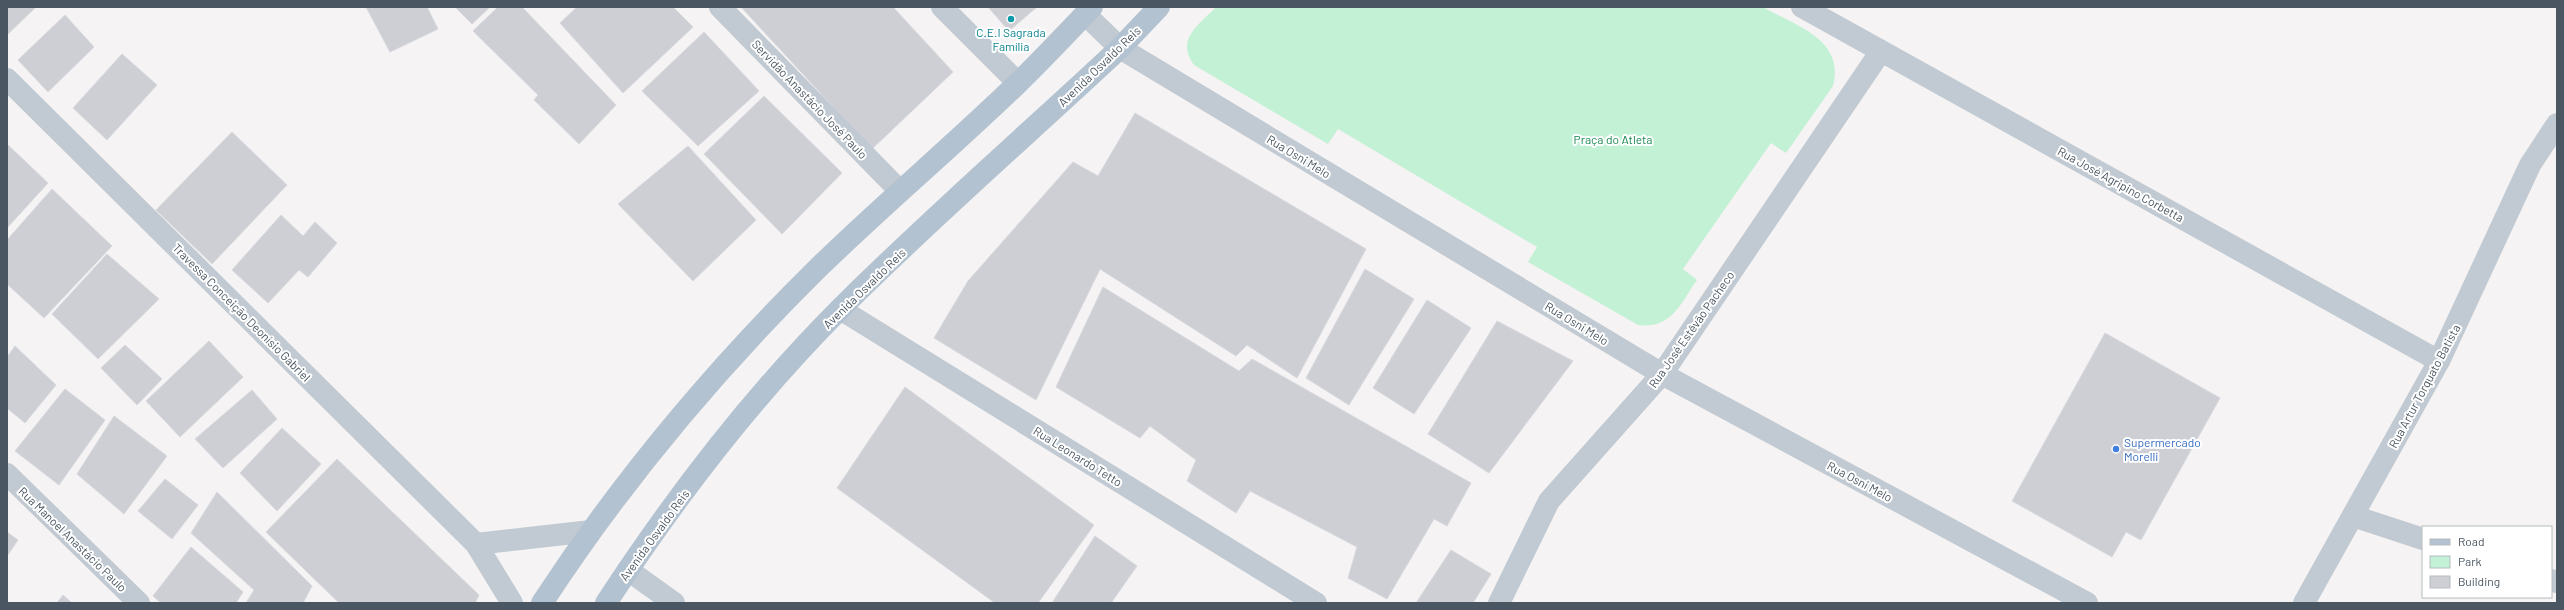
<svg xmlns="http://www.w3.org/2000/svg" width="2564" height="610" font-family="Barlow,sans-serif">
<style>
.green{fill:#c3f1d5}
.building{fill:#cdcfd5;stroke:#d7d9de}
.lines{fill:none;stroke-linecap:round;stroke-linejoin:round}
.minor{stroke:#c1cad2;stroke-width:22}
.major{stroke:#b3c2d1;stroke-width:22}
.culture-dot{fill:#0f9aa8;stroke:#fff;stroke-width:1.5}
.shop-dot{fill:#3f7fe0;stroke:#fff;stroke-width:1.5}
.labels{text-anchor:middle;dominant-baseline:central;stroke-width:4;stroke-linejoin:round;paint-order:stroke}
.culture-label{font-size:12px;fill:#0d838f;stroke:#fff}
.street-label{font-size:12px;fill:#4a5661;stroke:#fff}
.park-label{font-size:12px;fill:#17864f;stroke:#fff}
.shop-label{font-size:12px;fill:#366cbe;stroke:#fff;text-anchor:start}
</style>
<rect width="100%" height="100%" fill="#f5f3f3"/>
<path class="green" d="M1216,7H1763C1796,26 1845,39 1833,86L1786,153L1771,143L1683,269L1697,280C1680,304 1672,329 1638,325L1528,262L1537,247L1338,129L1328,144L1194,65C1175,39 1199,25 1216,7Z"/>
<g class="building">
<path d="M7,7H36L7,35Z"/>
<path d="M366,7H427L438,29L390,52Z"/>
<path d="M455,7H490L472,24Z"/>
<path d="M498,7H522L616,105L579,144L534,100L538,95L473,31Z"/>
<path d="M577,7H673L693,27L623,93L560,23Z"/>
<path d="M741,7H893L953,72L872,149Z"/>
<path d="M988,7H1037L1009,31Z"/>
<path d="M65,15L94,47L48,92L18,60Z"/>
<path d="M704,32L759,91L698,146L642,91Z"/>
<path d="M122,54L157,85L107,140L73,108Z"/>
<path d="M764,96L842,173L782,234L704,154Z"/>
<path d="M1135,113L1366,249L1297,378L1247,345L1236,356L1100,269L1036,400L934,338L968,281L1073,162L1098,176Z"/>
<path d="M232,132L287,185L212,264L156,210Z"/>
<path d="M7,144L48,183L7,228Z"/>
<path d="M688,146L756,220L693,281L618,204Z"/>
<path d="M52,189L112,246L44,318L7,284V240Z"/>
<path d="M281,215L303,236L315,222L337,243L308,277L299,270L268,303L232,270Z"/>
<path d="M107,254L159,299L98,359L52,314Z"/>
<path d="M1365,269L1414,299L1349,405L1306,378Z"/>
<path d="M1103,287L1239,371L1252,359L1471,483L1447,526L1434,519L1387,599L1348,578L1357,547L1250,491L1236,513L1187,481L1196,460L1150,426L1140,438L1056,387Z"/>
<path d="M1427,300L1471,328L1414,414L1373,388Z"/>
<path d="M1497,321L1573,361L1489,473L1428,434Z"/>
<path d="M2105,333L2220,398L2141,540L2126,532L2112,557L2012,501Z"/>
<path d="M209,341L243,377L180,437L146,401Z"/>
<path d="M125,345L162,379L137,405L101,368Z"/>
<path d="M15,346L56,385L25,423L7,408V357Z"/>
<path d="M905,387L1094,525L1038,603H995L837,488Z"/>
<path d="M65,389L105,420L59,485L15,451Z"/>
<path d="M252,390L277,419L223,468L195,439Z"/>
<path d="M114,416L167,456L124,514L77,474Z"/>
<path d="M282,428L321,464L277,511L240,473Z"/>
<path d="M337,459L479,595L475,603H339L266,532Z"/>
<path d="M165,479L198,505L172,539L138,511Z"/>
<path d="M217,492L312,586L303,603H246L254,590L191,533Z"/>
<path d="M7,532L18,540L7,556Z"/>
<path d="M1095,536L1137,566L1111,603H1052Z"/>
<path d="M191,547L243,592L236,603H161L153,596Z"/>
<path d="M1451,550L1491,574L1473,603H1416Z"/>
<path d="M63,595L72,603H57Z"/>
</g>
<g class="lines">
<g class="minor">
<path d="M720,7L900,191"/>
<path d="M942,7L1018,83"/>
<path d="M1802,7L2439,361"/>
<path d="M1085,14L1120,48L1662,374L2087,603"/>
<path d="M7,79L476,544L512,603"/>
<path d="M840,309L1316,603"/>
<path d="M7,474L139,603"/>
<path d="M2353,516L2423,539"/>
<path d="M476,544L591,531"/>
<path d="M628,570L674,603"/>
<path d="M2551,580L2557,582"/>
<path d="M1499,603L1549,501L1662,374L1881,51"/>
<path d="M2304,603L2439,361L2530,165L2557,124"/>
</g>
<g class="major">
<path d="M542,603C619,485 714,371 814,272C880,207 951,148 1018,83C1043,59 1067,33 1092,7"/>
<path d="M606,603C674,499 753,396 841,308C931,218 1027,135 1120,48L1159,7"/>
</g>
</g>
<circle class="culture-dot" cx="1011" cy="19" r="4"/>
<circle class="shop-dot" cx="2116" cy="449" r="4"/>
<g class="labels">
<g class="culture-label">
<text x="1011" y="32">C.E.I Sagrada<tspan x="1011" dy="14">Família</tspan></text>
</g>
<g class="street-label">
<text transform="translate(1099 66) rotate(-44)">Avenida Osvaldo Reis</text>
<text transform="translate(810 99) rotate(46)">Servidão Anastácio José Paulo</text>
<text transform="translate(1299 156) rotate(31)">Rua Osni Melo</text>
<text transform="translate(2121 184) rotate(29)">Rua José Agripino Corbetta</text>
<text transform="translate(864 288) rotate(-44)">Avenida Osvaldo Reis</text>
<text transform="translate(242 312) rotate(45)">Travessa Conceição Deonísio Gabriel</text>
<text transform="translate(1577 323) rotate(31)">Rua Osni Melo</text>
<text transform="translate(1691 329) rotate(-55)">Rua José Estêvão Pacheco</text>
<text transform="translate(2424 386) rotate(-62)">Rua Artur Torquato Batista</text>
<text transform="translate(1078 456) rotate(32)">Rua Leonardo Tetto</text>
<text transform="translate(1860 481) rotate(28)">Rua Osni Melo</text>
<text transform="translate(654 535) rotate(-54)">Avenida Osvaldo Reis</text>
<text transform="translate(73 539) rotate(44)">Rua Manoel Anastácio Paulo</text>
</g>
<g class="park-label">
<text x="1613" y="139">Praça do Atleta</text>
</g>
<g class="shop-label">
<text x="2124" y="442">Supermercado<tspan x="2124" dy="14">Morelli</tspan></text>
</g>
</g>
<rect width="2564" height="610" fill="none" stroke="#4a5661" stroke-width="16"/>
<rect x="2422" y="526" width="130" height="72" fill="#ffffff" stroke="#b7bbc0"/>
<rect x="2430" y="539" width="20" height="6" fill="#b3c2d1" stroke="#b7bbc0"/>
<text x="2458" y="546" font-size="12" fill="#4a5661">Road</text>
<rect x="2430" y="556" width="20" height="12" fill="#c3f1d5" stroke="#b7bbc0"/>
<text x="2458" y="566" font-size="12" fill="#4a5661">Park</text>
<rect x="2430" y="576" width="20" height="12" fill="#cdcfd5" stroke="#b7bbc0"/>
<text x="2458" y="586" font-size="12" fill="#4a5661">Building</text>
</svg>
